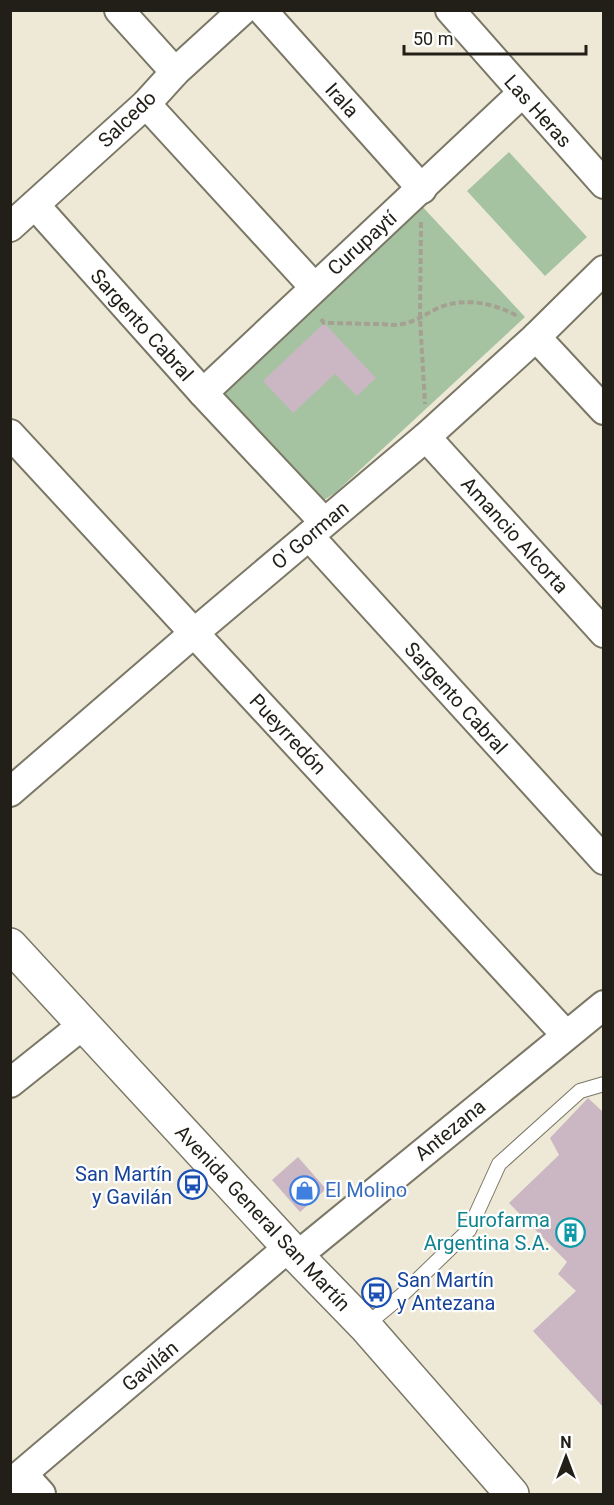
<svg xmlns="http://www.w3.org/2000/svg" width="614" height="1505" font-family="Roboto,sans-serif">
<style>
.green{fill:#a5c3a0}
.building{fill:#cab7c3}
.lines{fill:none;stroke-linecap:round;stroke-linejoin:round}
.lane-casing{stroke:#7b7766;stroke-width:16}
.street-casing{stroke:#7b7766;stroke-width:32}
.secondary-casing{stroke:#7b7766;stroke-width:36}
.path{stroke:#a5a192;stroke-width:4;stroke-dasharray:6 3;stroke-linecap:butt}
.lane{stroke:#fff;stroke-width:14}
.street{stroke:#fff;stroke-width:28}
.secondary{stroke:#fff;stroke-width:33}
.labels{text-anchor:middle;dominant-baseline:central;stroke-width:4.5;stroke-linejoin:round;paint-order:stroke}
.street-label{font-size:20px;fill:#211f18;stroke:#fff}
.transit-label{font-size:20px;fill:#164399;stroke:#fff;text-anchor:end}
.shop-label{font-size:20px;fill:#366cbe;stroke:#fff;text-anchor:start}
.culture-label{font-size:20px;fill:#0d838f;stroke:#fff;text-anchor:end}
</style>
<rect width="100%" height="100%" fill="#eee9d6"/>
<g class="green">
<path d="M509,152L587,237L545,276L467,191Z"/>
<path d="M419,203L525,317L335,493L324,500L319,499L225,400L222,391Z"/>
</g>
<g class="building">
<path d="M324,323L376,378L357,396L335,374L293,413L263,381Z"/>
<path d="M588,1098L604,1113V1408L533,1331L576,1291L558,1274L567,1262L509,1203L559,1155L550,1138Z"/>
<path d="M298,1157L326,1189L300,1212L272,1180Z"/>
</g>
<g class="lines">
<defs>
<path id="lane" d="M365,1326L401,1296L469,1230L499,1164L580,1091L604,1084"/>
<g id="street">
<path d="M119,10L175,72"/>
<path d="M262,10L422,189"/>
<path d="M450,10L604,184"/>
<path d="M146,104L314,287"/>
<path d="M35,205L203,393L324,522"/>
<path d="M10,227L146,104L175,72L243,10"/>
<path d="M536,337L604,410"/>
<path d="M203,393L521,94"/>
<path d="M10,434L566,1035"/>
<path d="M426,437L604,633"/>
<path d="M309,536L604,860"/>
<path d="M10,792L194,633L426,437L536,337L604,270"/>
<path d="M10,1083L84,1024"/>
<path d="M297,1256L604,1005"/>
<path d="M23,1474L41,1494"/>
<path d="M10,1484L289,1247"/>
</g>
<path id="secondary" d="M10,945L297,1256L365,1326L512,1494"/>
</defs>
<use href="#lane" class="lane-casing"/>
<use href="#street" class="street-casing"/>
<use href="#secondary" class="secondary-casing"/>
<g class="path">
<path d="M421,222L420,318L425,404"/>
<path d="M321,319L324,323C343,323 361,324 379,324C387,324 395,326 402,324C415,322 424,315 436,309C463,296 495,303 519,317"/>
</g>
<use href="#lane" class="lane"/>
<use href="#street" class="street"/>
<use href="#secondary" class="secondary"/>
</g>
<defs>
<symbol id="bus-ring" viewBox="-11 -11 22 22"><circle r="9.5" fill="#fff" stroke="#1a4fb4" stroke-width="1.5"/><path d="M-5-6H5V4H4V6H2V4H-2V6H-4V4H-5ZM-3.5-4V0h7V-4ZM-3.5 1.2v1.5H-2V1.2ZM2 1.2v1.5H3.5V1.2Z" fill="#1a4fb4"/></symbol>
<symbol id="shop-ring" viewBox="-11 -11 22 22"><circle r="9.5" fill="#fff" stroke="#3f7fe0" stroke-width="1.5"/><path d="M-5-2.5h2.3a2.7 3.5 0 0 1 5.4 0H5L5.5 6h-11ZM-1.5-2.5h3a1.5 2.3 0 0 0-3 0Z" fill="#3f7fe0"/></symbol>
<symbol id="building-ring" viewBox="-11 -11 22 22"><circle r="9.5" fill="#fff" stroke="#0f9aa8" stroke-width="1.5"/><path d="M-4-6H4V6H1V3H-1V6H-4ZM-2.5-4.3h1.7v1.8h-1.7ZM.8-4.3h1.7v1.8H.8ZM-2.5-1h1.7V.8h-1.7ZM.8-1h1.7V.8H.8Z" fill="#0f9aa8"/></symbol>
</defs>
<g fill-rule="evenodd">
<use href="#bus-ring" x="176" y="1168" width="33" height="33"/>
<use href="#shop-ring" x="288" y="1174" width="33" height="33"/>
<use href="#building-ring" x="554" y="1216" width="33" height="33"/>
<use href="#bus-ring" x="360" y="1276" width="33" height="33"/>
</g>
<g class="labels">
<g class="street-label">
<text transform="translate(342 100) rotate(48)">Irala</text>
<text transform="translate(538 111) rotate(48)">Las Heras</text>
<text transform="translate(127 119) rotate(-44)">Salcedo</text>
<text transform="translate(362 243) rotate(-42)">Curupaytí</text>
<text transform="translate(142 325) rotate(48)">Sargento Cabral</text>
<text transform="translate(310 535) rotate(-40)">O' Gorman</text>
<text transform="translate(515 535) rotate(48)">Amancio Alcorta</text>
<text transform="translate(456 698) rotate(48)">Sargento Cabral</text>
<text transform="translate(288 734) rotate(47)">Pueyrredón</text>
<text transform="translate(450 1130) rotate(-39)">Antezana</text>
<text transform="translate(263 1218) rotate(47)">Avenida General San Martín</text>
<text transform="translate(150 1366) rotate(-40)">Gavilán</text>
</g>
<g class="transit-label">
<text x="172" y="1174">San Martín<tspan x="172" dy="23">y Gavilán</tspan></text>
<text x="397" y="1280" text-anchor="start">San Martín<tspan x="397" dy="23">y Antezana</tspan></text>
</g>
<g class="shop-label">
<text x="325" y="1190">El Molino</text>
</g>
<g class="culture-label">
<text x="550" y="1220">Eurofarma<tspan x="550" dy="23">Argentina S.A.</tspan></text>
</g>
</g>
<rect width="614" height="1505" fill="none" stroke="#211f18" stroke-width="24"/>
<g transform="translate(566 1457)" stroke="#ffffff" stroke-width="4.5" paint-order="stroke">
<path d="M0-4.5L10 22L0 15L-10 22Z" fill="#211f18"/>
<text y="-9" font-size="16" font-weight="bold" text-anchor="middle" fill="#211f18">N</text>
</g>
<path d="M404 45v9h182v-9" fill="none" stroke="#211f18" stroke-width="3"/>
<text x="413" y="45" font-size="18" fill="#211f18" stroke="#ffffff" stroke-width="4.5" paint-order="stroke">50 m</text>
</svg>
